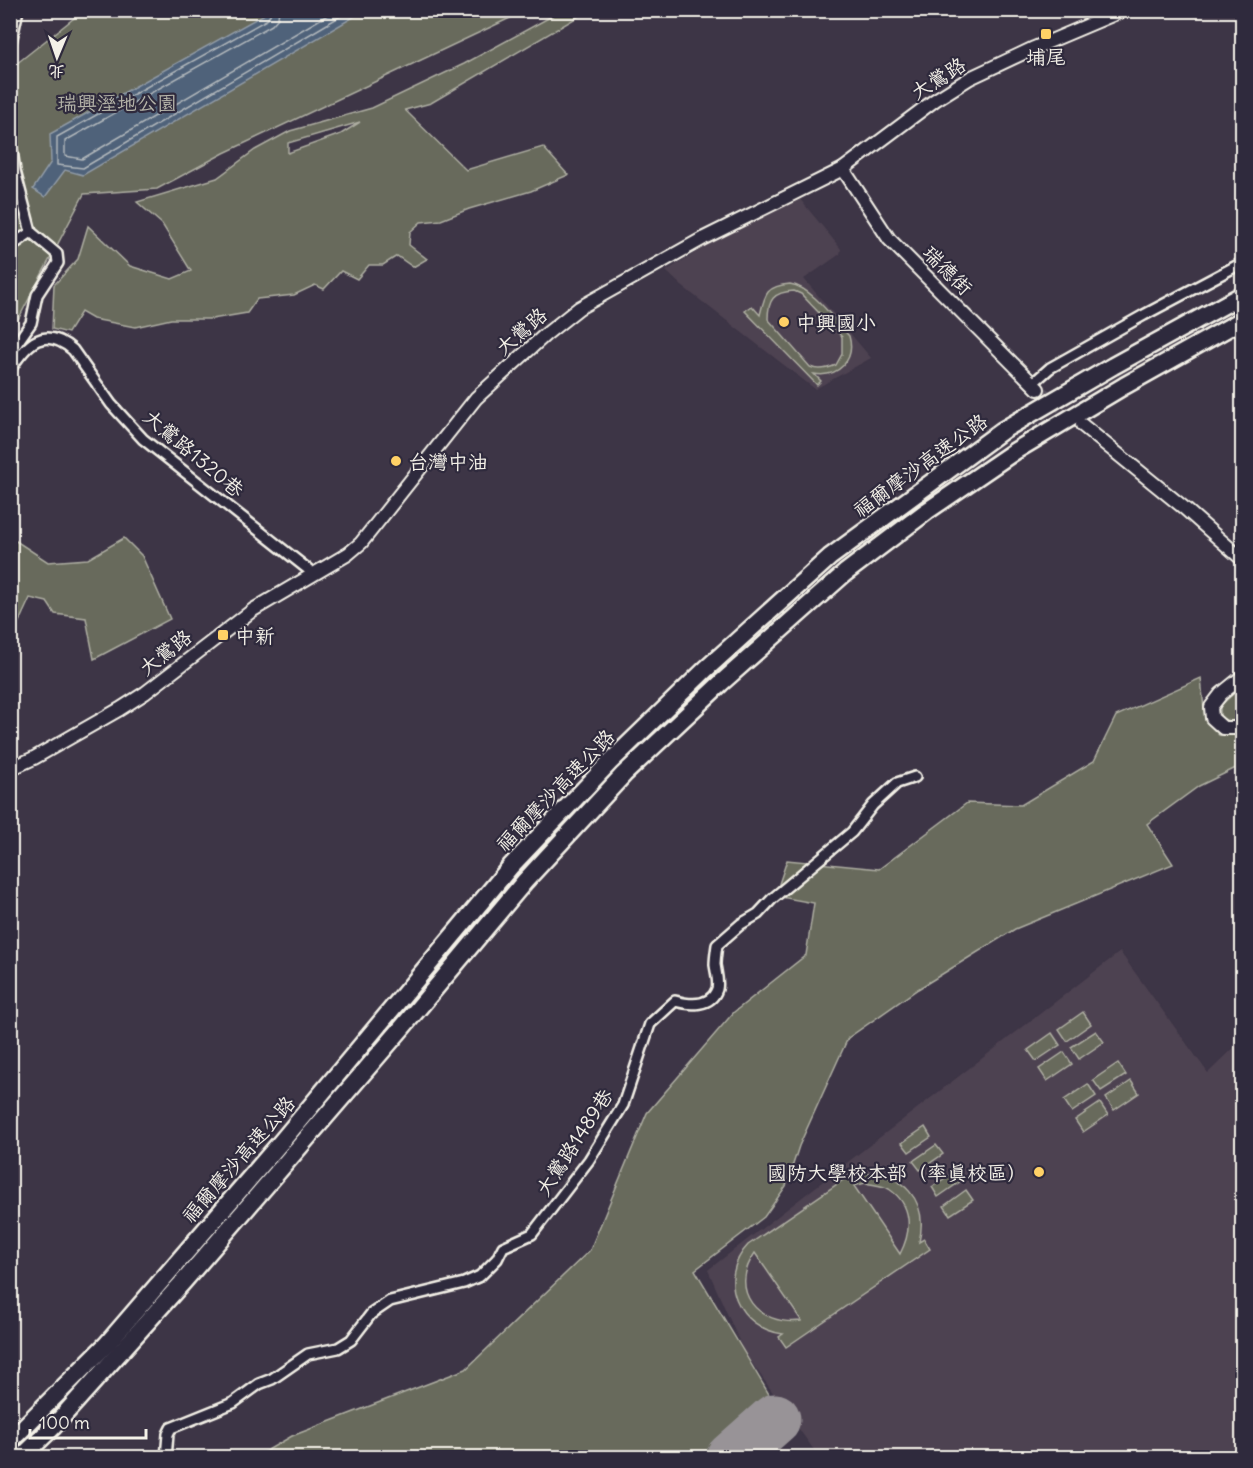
<svg xmlns="http://www.w3.org/2000/svg" width="1253" height="1468" font-family="Delius,'LXGW WenKai TC',sans-serif">
<style>
.built{fill:#4e4251}
.green{fill:#676a5c;stroke:#aeaea2;stroke-width:1.5;fill-rule:evenodd}
.water{fill:#4f627a;stroke:#919ba6;stroke-width:1.5}
.lines{fill:none;stroke-linecap:round;stroke-linejoin:round}
.shore{stroke:#b2b8bc;stroke-width:1.5}
.runway{stroke:#989397;stroke-width:51}
.tertiary-tunnel{stroke:#58515e;stroke-width:12;stroke-dasharray:12 6;stroke-linecap:butt}
.minor-casing{stroke:#f4f1e8;stroke-width:14}
.tertiary-casing{stroke:#f4f1e8;stroke-width:16}
.motorway-casing{stroke:#f4f1e8;stroke-width:21}
.minor{stroke:#2f2a3d;stroke-width:9}
.tertiary{stroke:#2f2a3d;stroke-width:12}
.motorway{stroke:#2f2a3d;stroke-width:16}
.poi-dot{fill:#ffd166;stroke:#2f2a3d;stroke-width:2}
.labels{text-anchor:middle;dominant-baseline:central;stroke-width:4.5;stroke-linejoin:round;paint-order:stroke}
.poi-label{font-size:20px;fill:#f4f1e8;stroke:#2f2a3d;text-anchor:start}
.street-label{font-size:20px;fill:#f4f1e8;stroke:#2f2a3d}
.park-label{font-size:20px;fill:#b5b4a9;stroke:#2f2a3d}
</style>
<rect width="100%" height="100%" fill="#3d3546"/>
<filter id="ink" filterUnits="userSpaceOnUse"><feTurbulence type="fractalNoise" baseFrequency=".0167" numOctaves="2"/><feDisplacementMap in="SourceGraphic" scale="12" xChannelSelector="R" yChannelSelector="G"/><feConvolveMatrix kernelMatrix="1 2 1 2 8 2 1 2 1" color-interpolation-filters="sRGB"/></filter>
<g filter="url(#ink)">
<g class="built">
<path d="M799,198L841,249L840,254L804,279L871,358L815,389L682,286L666,271L745,222Z"/>
<path d="M1120,952L1208,1073L1242,1040V1457H819L744,1352L708,1270Z"/>
</g>
<g class="green">
<path d="M563,10L588,11L431,103L405,110L466,170L543,147L568,175L531,191L469,209L441,220L421,222L410,232L409,245L427,259L413,267L397,256L383,265H369L357,279L341,271L324,289L315,285L294,295L257,299L247,313L212,319H171L135,327L93,319L81,312L68,333L52,329L54,285L78,259L88,226L130,266L172,279L191,271L162,224L137,202L217,178L255,150L290,131L372,108L464,64ZM360,122L341,134L288,153V143Z"/>
<path d="M83,11H523L510,18L224,153L157,189L84,194L11,333V68Z"/>
<path d="M790,284C812,287 834,320 849,336C856,360 838,378 814,374L821,381L817,385L745,311L752,306L760,315C765,294 766,286 790,284ZM794,291L801,294L842,337V354L836,365C827,369 819,371 810,367L768,319C768,300 773,292 794,291Z"/>
<path d="M124,538L142,556L170,619L94,659L86,618L55,614L47,602L30,598L18,624L11,629V545L16,541L48,562L88,559Z"/>
<path d="M1201,678L1205,720L1219,735L1242,734V765L1199,786L1147,824L1173,864L1015,929L918,989L848,1038L799,1146L786,1186L764,1217L695,1270L773,1401L704,1457L254,1458L292,1436L466,1369L590,1250L647,1113L734,1012L806,955L814,903L775,896L787,860L879,869L967,803L1021,805L1094,761L1116,716Z"/>
<path d="M1242,686V722L1240,724L1220,718V706Z"/>
<path d="M1083,1012L1091,1024L1067,1041L1059,1029Z"/>
<path d="M1096,1031L1104,1042L1079,1059L1071,1047Z"/>
<path d="M1052,1033L1060,1045L1036,1061L1028,1050Z"/>
<path d="M1064,1052L1072,1064L1047,1081L1039,1069Z"/>
<path d="M1118,1063L1126,1075L1101,1091L1093,1080Z"/>
<path d="M1131,1081L1139,1093L1114,1110L1106,1098Z"/>
<path d="M1088,1084L1096,1096L1072,1112L1064,1100Z"/>
<path d="M1100,1103L1108,1115L1083,1132L1075,1120Z"/>
<path d="M925,1127L931,1137L909,1152L902,1143Z"/>
<path d="M936,1145L943,1154L920,1170L913,1161Z"/>
<path d="M954,1172L961,1181L938,1197L932,1187Z"/>
<path d="M861,1173C903,1172 929,1200 919,1242L924,1239L930,1249L786,1347L779,1337L783,1334C738,1328 716,1279 748,1245L849,1176ZM865,1183C873,1185 882,1185 889,1189C913,1205 912,1231 900,1254L854,1186ZM755,1253L801,1320V1321C758,1326 728,1291 755,1253Z"/>
<path d="M966,1190L973,1200L950,1215L944,1206Z"/>
</g>
<path class="water" d="M270,11H364L83,175L65,170L45,197L33,189L51,162L50,134Z"/>
<g class="lines">
<g class="shore">
<path d="M272,10L268,19L57,137V165L83,168L351,10"/>
<path d="M279,10L278,18L272,25L65,141V156L82,159L336,10"/>
</g>
<path class="runway" d="M731,1458L775,1419"/>
<path class="tertiary-tunnel" d="M1038,389L1077,420"/>
<defs>
<g id="minor">
<path d="M10,47L18,10"/>
<path d="M10,136L15,171L31,232L57,254L58,263L37,295L31,323L10,353"/>
<path d="M10,247L31,232"/>
<path d="M10,370C27,343 44,325 73,350L111,404L143,439L314,574"/>
<path d="M1033,383L1050,368L1144,315L1242,263"/>
<path d="M166,1458L168,1434L171,1428L233,1403L259,1384L272,1379L308,1354L338,1348L351,1340L371,1314L390,1301L464,1283L480,1276L497,1259L503,1247L532,1234L589,1160L623,1105L650,1024L675,1001C690,1005 711,1007 717,989C719,982 716,972 715,965C715,958 716,952 717,945L741,924L758,914L772,899L852,832L873,805L897,783L915,777"/>
</g>
<g id="tertiary">
<path d="M843,169L889,239L1038,389"/>
<path d="M1082,425L1183,507L1242,559"/>
<path d="M1242,677L1221,694L1211,707L1212,718L1223,728H1242"/>
<path d="M10,769L34,758L120,709L145,693L253,610L348,554L361,543L476,398L545,335L579,308L704,238L843,169L935,100L970,78L1034,48L1124,10"/>
</g>
<g id="motorway">
<path d="M10,1441L106,1345L281,1142L511,866L610,762L706,669L830,557L1003,430L1113,366L1242,295"/>
<path d="M21,1458L53,1427L183,1282L401,1029L525,881L624,774L721,683L845,573L927,511L1015,451L1124,386L1242,320"/>
</g>
</defs>
<use href="#minor" class="minor-casing"/>
<use href="#tertiary" class="tertiary-casing"/>
<use href="#motorway" class="motorway-casing"/>
<use href="#minor" class="minor"/>
<use href="#tertiary" class="tertiary"/>
<use href="#motorway" class="motorway"/>
</g>
</g>
<g class="poi-dot">
<rect x="1040" y="28" width="12" height="12" rx="3"/>
<circle cx="784" cy="322" r="6"/>
<circle cx="396" cy="461" r="6"/>
<rect x="217" y="629" width="12" height="12" rx="3"/>
<circle cx="1039" cy="1172" r="6"/>
</g>
<g class="labels">
<g class="poi-label">
<text x="1046" y="56" text-anchor="middle">埔尾</text>
<text x="796" y="322">中興國小</text>
<text x="408" y="461">台灣中油</text>
<text x="235" y="635">中新</text>
<text x="1027" y="1172" text-anchor="end">國防大學校本部（率真校區）</text>
</g>
<g class="street-label">
<text transform="translate(938 78) rotate(-32)">大鶯路</text>
<text transform="translate(948 270) rotate(45)">瑞德街</text>
<text transform="translate(521 331) rotate(-41)">大鶯路</text>
<text transform="translate(194 453) rotate(40)">大鶯路1320巷</text>
<text transform="translate(920 465) rotate(-36)">福爾摩沙高速公路</text>
<text transform="translate(165 652) rotate(-38)">大鶯路</text>
<text transform="translate(555 790) rotate(-46)">福爾摩沙高速公路</text>
<text transform="translate(574 1142) rotate(-57)">大鶯路1489巷</text>
<text transform="translate(238 1159) rotate(-49)">福爾摩沙高速公路</text>
</g>
<g class="park-label">
<text x="117" y="102">瑞興溼地公園</text>
</g>
</g>
<rect width="1253" height="1468" fill="none" stroke="#2f2a3d" stroke-width="36"/>
<rect x="18" y="18" width="1217" height="1432" fill="none" stroke="#f4f1e8" stroke-width="2" filter="url(#ink)"/>
<g transform="translate(57 57) rotate(182)" stroke="#2f2a3d" stroke-width="4.5" paint-order="stroke">
<path d="M0-4.5L10 22L0 15L-10 22Z" fill="#f4f1e8"/>
<text y="-9" font-size="16" font-weight="bold" text-anchor="middle" fill="#f4f1e8">北</text>
</g>
<path d="M30 1429v9h116v-9" fill="none" stroke="#f4f1e8" stroke-width="3"/>
<text x="39" y="1429" font-size="18" fill="#f4f1e8" stroke="#2f2a3d" stroke-width="4.5" paint-order="stroke">100 m</text>
</svg>
